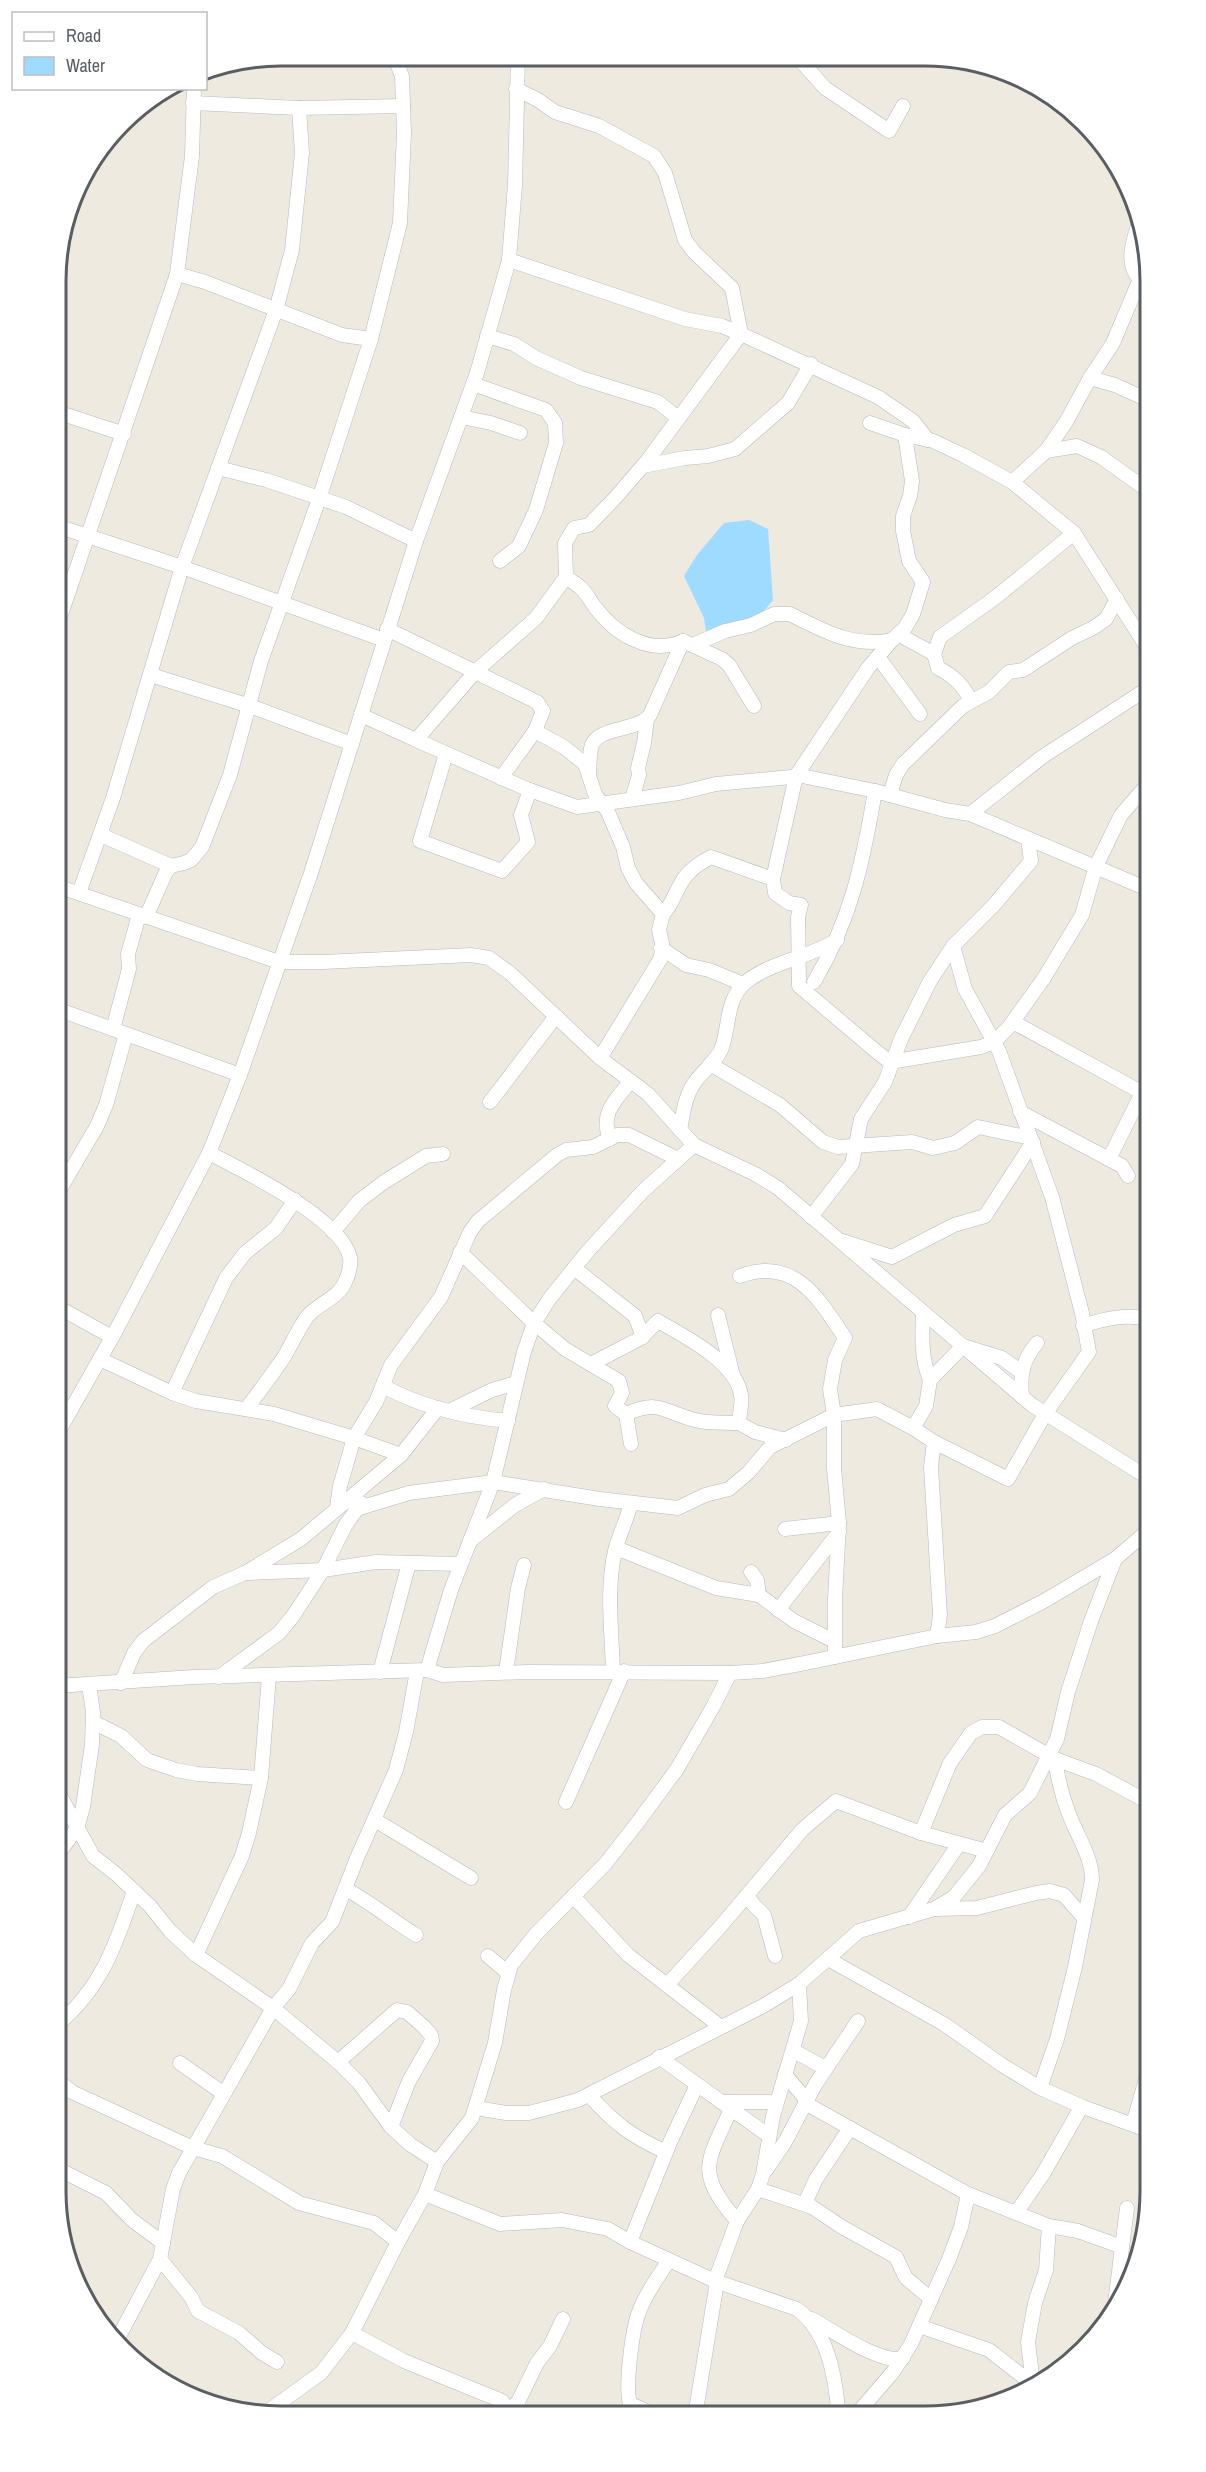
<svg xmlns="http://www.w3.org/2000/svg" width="1206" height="2472" font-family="'Archivo Narrow',sans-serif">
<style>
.water{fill:#9fdbff}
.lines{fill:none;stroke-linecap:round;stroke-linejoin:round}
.minor-casing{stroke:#b6b9be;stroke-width:15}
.minor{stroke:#fff;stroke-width:14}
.rim{fill:none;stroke:#595e63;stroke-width:3}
</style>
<rect width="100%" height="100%" fill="#eeeae0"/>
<path class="water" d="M749,520L768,529L773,600L758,618L706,631L704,618L684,576L697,555L724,523Z"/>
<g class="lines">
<defs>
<g id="minor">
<path d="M799,59L825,88L889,131L903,106"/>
<path d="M193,103L299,108L403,106"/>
<path d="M1120,169L1123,181"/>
<path d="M1141,217C1132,242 1121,272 1150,286"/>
<path d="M509,260L685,319L722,326L741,334L878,397L913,421L928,440"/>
<path d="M57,262L78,183"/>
<path d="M177,274L205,282L342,335L371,339L400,223L404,133L402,76L394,56"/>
<path d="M487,336L514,344L536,358L581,378L658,402L678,418"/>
<path d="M1090,378L1115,385L1150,401"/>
<path d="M473,384L546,410L555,423L556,443L536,510L519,546L500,561"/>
<path d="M57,412L124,434"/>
<path d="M461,417L491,423L520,433"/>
<path d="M870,423L905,435L933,441L963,455L1012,482L1074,533L1150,652"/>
<path d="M1046,451L1077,446L1101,457L1150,492"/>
<path d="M643,466L685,458L708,456L735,449L788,403L811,364"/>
<path d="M218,468L266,480L346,507L416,541"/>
<path d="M1012,482L1046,451L1066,422L1090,378L1113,343L1140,279"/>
<path d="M57,526L182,567L384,640"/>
<path d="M566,577C571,581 577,584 581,588C587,593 590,601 595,607C615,634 650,656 683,641L722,659L729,665L754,706"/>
<path d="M57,626L177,274L192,156L194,88"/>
<path d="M387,629L537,702L543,711L535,731L501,778"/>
<path d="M898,634L934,654"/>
<path d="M693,645L725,631L751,625L774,614H790C824,631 853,648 892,640"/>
<path d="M878,657L920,714"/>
<path d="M151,675L250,706L352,744"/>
<path d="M971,701C963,685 954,676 938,668L934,654L940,637L996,597L1074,533"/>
<path d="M361,715L416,740L476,671L536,618L566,577L565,543L574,528L589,525L616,497L647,461L741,334L732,288L694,252L685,240L665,173L654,156L599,126L555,112L538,100L516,89"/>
<path d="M535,731L564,747L585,764L595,794L608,812L623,847L628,868L636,883L663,914L659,930L662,943L661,958L600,1058"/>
<path d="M416,740L527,789L577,807L679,793L716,784L802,776L875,791L945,810L970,814L1150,890"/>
<path d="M446,754L420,841L502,871L528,842L521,815L530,790"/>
<path d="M589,773C590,764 589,753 592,745C599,726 637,732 650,715L683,641"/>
<path d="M890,795L896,775L903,764L963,706L989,692L1009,672L1023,670L1072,638L1093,628L1106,619L1117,599"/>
<path d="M632,799L639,775L638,768L644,743L647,719"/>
<path d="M970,814L1042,757L1150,687"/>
<path d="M101,835L171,866"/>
<path d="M773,879L775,893L789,903L801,905L798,917L799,986L877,1052L890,1062L981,1047L994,1042L1009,1027L1044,978L1082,915L1096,866L1121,815L1147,785L1150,786"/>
<path d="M57,886L279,962H323L471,955L489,958L510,973L600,1058L648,1094L694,1145L755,1174L778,1188L1032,1405L1150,1479"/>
<path d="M79,893L113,798L182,567L276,310L292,250L302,153L299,108"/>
<path d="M663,914C673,904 676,889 685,877C692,868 701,862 711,857L773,879L796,776L868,668L892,640L905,628L913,614L923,582L909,561L903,531V516L910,496L912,481L905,435"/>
<path d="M146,917L166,872L171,866L184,863L191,860L202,847L230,775L261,661L319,499L371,339"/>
<path d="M661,948L686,965L709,970L743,984"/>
<path d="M814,982C851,920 863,862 875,791"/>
<path d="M57,1009L240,1075"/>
<path d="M1013,1022L1150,1097"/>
<path d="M113,1029L129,969L128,954L139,915"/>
<path d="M710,1064L780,1105L823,1142L838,1147L912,1142L933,1148L955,1143L978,1127L1031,1138"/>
<path d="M490,1102L556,1016"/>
<path d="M1020,1112L1122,1166L1128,1176"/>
<path d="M680,1130C683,1114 685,1095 695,1082C703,1071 715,1062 721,1050C730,1028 725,999 746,982C772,961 809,958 837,940"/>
<path d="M610,1139C599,1114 616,1099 631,1081"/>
<path d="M209,1153C242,1170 343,1219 350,1258C351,1265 349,1273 346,1280C339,1299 319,1302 307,1317C298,1329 292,1344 284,1357C272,1375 259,1392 246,1409"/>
<path d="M1109,1159L1142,1093"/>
<path d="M56,1196L97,1126L106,1105L126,1034"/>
<path d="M811,1217L852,1164L861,1119L885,1082L901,1039L930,981L953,946L994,905L1031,861L1028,839"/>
<path d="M333,1232L359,1201L384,1182L426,1156L443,1154"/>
<path d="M842,1241L892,1257L954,1225L985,1216L1033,1142"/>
<path d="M460,1252L534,1323L565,1349L619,1381L622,1393L615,1406L626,1414L631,1444"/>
<path d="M574,1268L635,1316L643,1337"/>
<path d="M740,1276C795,1256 819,1299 845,1338L835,1360L830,1389L834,1415V1468L839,1523L835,1599V1657"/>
<path d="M56,1306L112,1337"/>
<path d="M923,1313C922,1337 921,1358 930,1380"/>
<path d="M718,1315L733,1376"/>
<path d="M1083,1326C1106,1318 1126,1314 1150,1319"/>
<path d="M100,1359L172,1393L196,1401L274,1414L354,1438L401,1455"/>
<path d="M591,1364L641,1338L658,1321C684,1336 736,1362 741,1395C743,1403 739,1415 739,1423L755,1432L786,1440"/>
<path d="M383,1386C421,1407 465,1417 508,1421"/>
<path d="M172,1393L226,1278L245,1253L276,1228L295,1200"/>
<path d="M1022,1397C1020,1374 1022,1361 1037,1343"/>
<path d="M449,1411L492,1390L516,1383"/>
<path d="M626,1414C661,1399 663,1412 695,1420C709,1424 725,1422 739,1423"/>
<path d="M913,1428L934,1442L931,1467L940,1615L937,1636"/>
<path d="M56,1436L114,1334L209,1153L240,1075L311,873L416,541L477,373L509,260L515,185L518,57"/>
<path d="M934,1442L1008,1479L1045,1414L1089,1352L1082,1313L1052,1197L999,1051L965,989L953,946"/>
<path d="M337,1508L340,1486L354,1438L376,1402L391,1365L441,1297L470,1232L478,1221L557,1155L566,1150L593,1147L617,1135H629L678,1159"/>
<path d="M356,1509L409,1493L493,1482L600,1499L678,1508L705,1495L729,1489L749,1472L770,1447L834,1415L877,1409L913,1428L926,1406L930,1380L963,1346L1002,1358L1021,1372"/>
<path d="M785,1529L839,1523"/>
<path d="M470,1541L515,1505L544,1489"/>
<path d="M616,1548L716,1588L759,1595"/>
<path d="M751,1572L757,1580L759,1595L794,1621L834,1641"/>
<path d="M247,1573L323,1570L376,1562L460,1564"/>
<path d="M778,1610L839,1532"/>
<path d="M427,1670L451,1590L493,1482L524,1352L534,1323L550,1298L588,1251L643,1191L694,1145"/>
<path d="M380,1672L409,1563"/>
<path d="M506,1672L518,1588L524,1565"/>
<path d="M613,1672C612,1633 606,1590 615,1551C619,1535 627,1520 631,1503"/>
<path d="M219,1677L279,1633L293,1616L323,1570L345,1526L361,1503"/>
<path d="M121,1683L134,1653L143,1641L213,1587L245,1573L301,1539L401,1455L438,1408"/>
<path d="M56,1686L194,1677L427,1670L443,1675L527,1672L730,1673L762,1671L800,1664L937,1636L976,1632L995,1626L1044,1601L1115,1559L1150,1529"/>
<path d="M93,1722L121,1736L147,1760L176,1770L197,1774L261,1778"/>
<path d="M56,1788L93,1856L116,1874L150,1906L170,1931L196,1955L273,2008L338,2062L359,2083L391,2127L411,2145L437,2162"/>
<path d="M566,1802L624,1671"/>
<path d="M375,1820L471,1878"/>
<path d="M921,1833L950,1763L971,1733L982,1727H999L1055,1759L1096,1774L1150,1803"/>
<path d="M56,1857L77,1828L83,1807L92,1744L93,1712L89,1685"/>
<path d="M346,1889C371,1903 392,1920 416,1935"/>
<path d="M747,1895L753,1904L764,1915L775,1956"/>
<path d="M573,1896L628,1955L721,2027"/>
<path d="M936,1909L977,1908L1036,1893L1050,1891L1064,1895L1084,1918"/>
<path d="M909,1917L959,1844"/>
<path d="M196,1955L242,1856L249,1833L261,1778L269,1676"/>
<path d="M488,1956L508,1973"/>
<path d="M828,1959L944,2024L1002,2065L1040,2088L1083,2107L1150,2131"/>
<path d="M667,1985L720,1927L803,1829L836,1801L921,1833L987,1851"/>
<path d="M56,2026C101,1989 116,1945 134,1891"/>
<path d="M794,2051L825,2068"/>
<path d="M659,2057L769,2136"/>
<path d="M338,2062L397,2010L407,2012L423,2026L431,2035L432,2041L409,2081L391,2127"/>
<path d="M180,2063L224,2094"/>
<path d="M785,2075L806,2099"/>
<path d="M56,2079L72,2092L193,2148L222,2156L299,2203L374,2223L398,2242"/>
<path d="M1040,2088L1057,2039L1075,1967L1092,1880C1092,1858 1079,1839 1071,1819C1063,1800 1058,1780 1055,1759"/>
<path d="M589,2095C615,2124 631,2136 666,2152"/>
<path d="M721,2102H776"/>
<path d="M805,2103L968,2194L1049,2226L1078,2231L1122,2247"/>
<path d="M476,2108L506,2113H529L578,2100L763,2006L799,1984L859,1931L934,1909L954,1897L979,1866L1005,1815L1030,1793L1057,1739L1068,1692L1091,1621L1115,1559"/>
<path d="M731,2109C707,2163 695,2171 737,2221"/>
<path d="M1133,2124L1150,2065"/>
<path d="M56,2168L106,2193L132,2220L163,2243"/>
<path d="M766,2170L785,2142L815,2085L858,2021"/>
<path d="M758,2189L812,2207L842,2227L896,2257L906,2278L931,2299"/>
<path d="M425,2194L500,2224L562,2220L608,2229L630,2242L715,2281L797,2309C827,2331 835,2374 838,2409"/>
<path d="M805,2203L816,2179L850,2128"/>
<path d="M1016,2213L1043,2174L1079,2111L1083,2107"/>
<path d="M630,2242L671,2140L697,2085"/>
<path d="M160,2259L191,2297L198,2311L239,2333L262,2353L277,2362"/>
<path d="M715,2281L737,2221L758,2189L763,2174L773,2116L801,2021L799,1984"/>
<path d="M1114,2311L1127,2208"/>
<path d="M812,2319C832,2330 881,2365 903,2358"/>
<path d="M919,2326L989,2350L1035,2386"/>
<path d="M352,2333L404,2361L502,2401L508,2411"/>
<path d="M116,2342L160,2259L173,2189L179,2173L273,2008L289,1989L312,1943L332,1922L357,1858L396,1770L406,1732L417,1671"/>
<path d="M1033,2384L1028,2342L1035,2303L1046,2270L1049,2226"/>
<path d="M509,2409L518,2402L537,2363L550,2346L563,2319"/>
<path d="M861,2409L893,2372L911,2344L949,2259L961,2227L968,2194"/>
<path d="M644,2410L630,2404C625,2387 632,2330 639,2312C645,2294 659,2276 669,2260"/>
<path d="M696,2410L717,2282"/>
<path d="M267,2412L321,2373L352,2333L398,2242L425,2194L437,2162L472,2118L495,2043L504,1990L511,1965L536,1934L606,1863L638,1822L677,1769L714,1705L730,1673"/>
</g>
</defs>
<use href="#minor" class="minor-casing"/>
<use href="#minor" class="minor"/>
</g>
<path d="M0 0H1206V2472H0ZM281 66H925A215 215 0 0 1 1140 281V2191A215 215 0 0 1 925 2406H281A215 215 0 0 1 66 2191V281A215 215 0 0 1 281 66Z" fill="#fff" fill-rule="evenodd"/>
<path class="rim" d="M281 66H925A215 215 0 0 1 1140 281V2191A215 215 0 0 1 925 2406H281A215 215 0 0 1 66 2191V281A215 215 0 0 1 281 66Z"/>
<rect x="12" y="12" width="195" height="78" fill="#ffffff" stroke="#bdbfc1" stroke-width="1.5"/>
<rect x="24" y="32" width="30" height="9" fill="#ffffff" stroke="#bdbfc1" stroke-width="1.5"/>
<text x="66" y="42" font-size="18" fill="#595e63">Road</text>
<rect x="24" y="57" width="30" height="18" fill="#9fdbff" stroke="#bdbfc1" stroke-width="1.5"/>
<text x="66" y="72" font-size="18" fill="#595e63">Water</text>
</svg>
